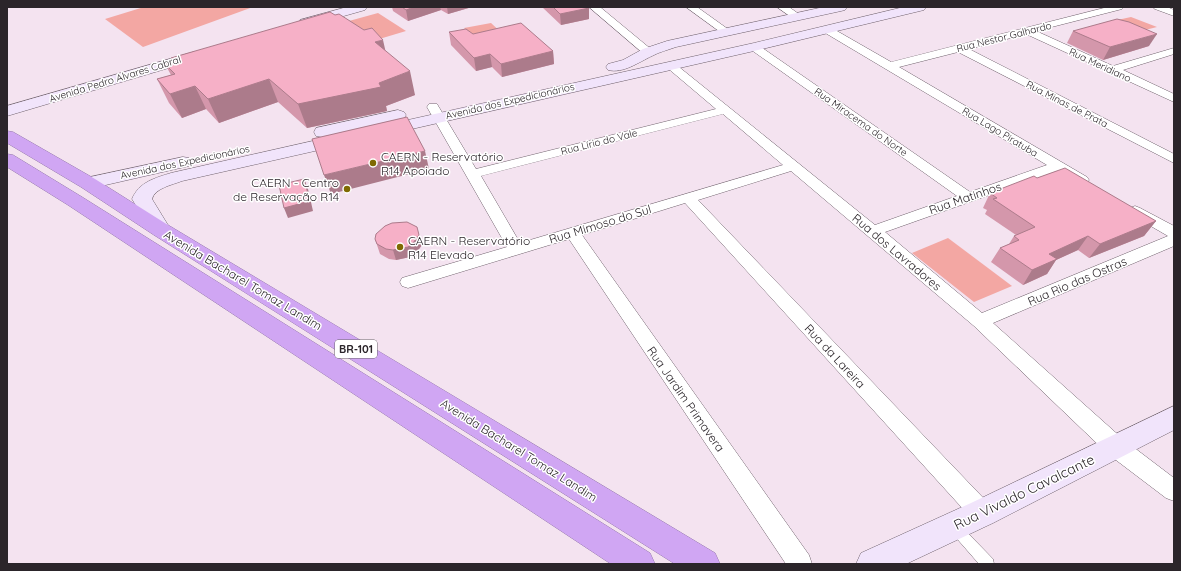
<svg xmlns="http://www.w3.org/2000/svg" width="1181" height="571" font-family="Quicksand,sans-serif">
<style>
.green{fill:#f3a7a3}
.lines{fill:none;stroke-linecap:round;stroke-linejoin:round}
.lane-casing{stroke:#71636e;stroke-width:1}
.street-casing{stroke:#71636e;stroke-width:1}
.secondary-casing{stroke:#71636e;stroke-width:1}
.highway-casing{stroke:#9679ad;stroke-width:1}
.lane{fill:#fff;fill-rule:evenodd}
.street{fill:#fff;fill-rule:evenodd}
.secondary{fill:#f1e4fb;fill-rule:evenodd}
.highway{fill:#d0a6f3;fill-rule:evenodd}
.wall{fill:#d497ab}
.shaded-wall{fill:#ac7b8b}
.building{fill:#f6b0c7;stroke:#ac7b8b}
.poi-dot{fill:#7f6a02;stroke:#fff;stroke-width:1.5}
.labels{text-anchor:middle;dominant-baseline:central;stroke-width:3;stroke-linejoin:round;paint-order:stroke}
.far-street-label{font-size:10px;fill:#2b252a;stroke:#fff}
.shield{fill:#fff;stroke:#6b666a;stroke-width:1}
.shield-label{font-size:11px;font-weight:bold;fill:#2b252a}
.poi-label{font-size:12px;fill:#2b252a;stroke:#fff;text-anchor:start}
.street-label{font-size:12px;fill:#2b252a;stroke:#fff}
.near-street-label{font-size:14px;fill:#2b252a;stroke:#fff}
</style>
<rect width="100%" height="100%" fill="#f4e3f0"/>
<g class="green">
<path d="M144,7H253L143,47L105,19Z"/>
<path d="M378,13L406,31L376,40L349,21Z"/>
<path d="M1131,17L1157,27L1125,35L1099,24Z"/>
<path d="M491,23L506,37L479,44L464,28Z"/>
<path d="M948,238L1012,286L974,302L912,253Z"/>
</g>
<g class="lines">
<defs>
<path id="lane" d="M956,523L960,525L993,559L994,564H979L952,533L950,529L952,525Z"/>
<g id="street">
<path d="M589,7H600L652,50L653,52L652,54H644Z"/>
<path d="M686,7H697L732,32L727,35L723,34Z"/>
<path d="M777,7H789L803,17L802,19H794Z"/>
<path d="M1108,7H1124L1122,9L1036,31L1113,66L1174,48V54L1123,70L1174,94V102L1026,34L969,49L1174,154V163L958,52L899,67L1087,177L1089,180L1087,183C1076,186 1066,177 1057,171L885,232L982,313L1168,236L1130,214L1127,211L1130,208L1135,206L1140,208L1174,226V246L993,323L1124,440L1174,478V501L1166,498L1108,454L974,326L791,171L698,200L990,505L993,513L990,521L982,524L974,521L685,203L582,235L809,555L812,564H786L569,239L408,288L402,286L400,282L402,278L507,247L427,107L429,104H437L476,169L716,109L664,65L666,63H674L875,225L957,196L750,49L749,47L750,45H758L970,192L1047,165L822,31L821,29L822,27H830L891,62ZM723,114L783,165L520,243L481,176Z"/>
<path d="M1153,7H1167L1174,10V16L1155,9Z"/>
</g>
<g id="secondary">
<path d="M347,7H367L365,10L305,27L300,26L298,23L300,20Z"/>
<path d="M824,7H847L845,10L841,11L676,47C668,50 659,52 652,56C639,62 623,74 608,70L606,67L608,64L623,60L643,49L667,41Z"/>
<path d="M904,7H926L924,10L754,51L381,136L375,135L373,131L375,127L381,126L754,43Z"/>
<path d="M194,52L199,53L201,56L199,59L7,116V106Z"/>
<path d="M398,110L404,112L406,115L404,118L322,137L316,136L314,132L316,128Z"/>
<path d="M344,134L350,135L353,139L350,143L182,181C172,185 155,188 152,199L171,230L168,235L161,237L154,235L132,199C139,182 155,178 171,173Z"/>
<path d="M183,157L189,158L192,162L189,166L88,189L81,187L79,183L81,179Z"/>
<path d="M1174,406V430L993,523L906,564H856L861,553L971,503Z"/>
</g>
<g id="highway">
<path d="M7,131L13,132L95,179L168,225L715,553L720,564H675L154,235L81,187L7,143Z"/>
<path d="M7,154L13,155L82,197L650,553L655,564H611L68,205L7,167Z"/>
</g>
</defs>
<use href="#lane" class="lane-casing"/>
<use href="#street" class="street-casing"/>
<use href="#secondary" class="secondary-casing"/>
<use href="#highway" class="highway-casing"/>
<use href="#lane" class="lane"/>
<use href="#street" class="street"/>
<use href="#secondary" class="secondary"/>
<use href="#highway" class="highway"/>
</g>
<g class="wall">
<path d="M392,7H472L448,14L441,10L408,21L393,11Z"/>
<path d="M542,7H587L589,8V19L561,25Z"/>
<path d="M1073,31L1149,46L1103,60L1067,43Z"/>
<path d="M449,32L473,34L553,51L554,64L502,77L492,67L476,71L451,45Z"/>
<path d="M385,51L415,95L386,106L387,111L307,128L278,102L219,123L206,109L182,118L169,103L157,79L171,75L165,64L172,62L171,58Z"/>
<path d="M1037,178L1156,221L1144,236L1089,258L1078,250L1056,260L1047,274L1023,285L991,262L1000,248L1009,244L1014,236L1016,235L985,214L987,210L983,208L990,193Z"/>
<path d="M375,239L422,245L416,253L410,257L396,260L389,259L380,254Z"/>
</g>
<g class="shaded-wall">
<path d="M414,7H440L441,10L408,21L406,10Z"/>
<path d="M447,7H472L448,14Z"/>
<path d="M589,8V19L561,25L560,14Z"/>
<path d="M1157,34L1149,46L1103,60L1110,47Z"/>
<path d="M383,40L388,62L375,42Z"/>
<path d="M553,51L554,64L502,77L501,64Z"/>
<path d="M490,54L492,67L476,71L474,58Z"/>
<path d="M410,71L415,95L386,106L387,111L307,128L298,104L379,83Z"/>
<path d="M269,79L278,102L219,123L208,99Z"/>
<path d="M195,86L206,109L182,118L170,94Z"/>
<path d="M425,151L429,169L331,194L324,175Z"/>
<path d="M304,179L308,189L313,211L288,218L284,208Z"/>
<path d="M1156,221L1144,236L1089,258L1100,244Z"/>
<path d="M419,235L422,245L416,253L410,257L396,260L393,250Z"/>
<path d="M1088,236L1078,250L1056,260L1047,274L1023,285L1032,270L1049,254Z"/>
</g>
<g class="building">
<path d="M402,7H414L406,10Z"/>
<path d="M553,7H587L589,8L560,14Z"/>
<path d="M330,12L335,15L339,14L364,30L372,28L383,40L375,42L410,71L379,83L381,87L298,104L269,79L208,99L195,86L170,94L157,79L175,74L165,64L174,61L171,58Z"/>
<path d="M1117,19L1129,22L1157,34L1110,47L1073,31Z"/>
<path d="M521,23L553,51L501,64L490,54L474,58L449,32L466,29L473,34Z"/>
<path d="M407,117L425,151L324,175L312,139Z"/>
<path d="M1065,168L1156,221L1100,244L1088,236L1049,254L1057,259L1032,270L1000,248L1019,240L1014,236L1035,227L993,199L997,198L990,193L1034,176L1037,178Z"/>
<path d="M304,179L310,201L284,208L279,185Z"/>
<path d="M407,222L417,227L419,235L413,243L408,247L393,250L386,249L377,244L375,239L376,234L385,226L392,223Z"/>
</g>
<g class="poi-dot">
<circle cx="373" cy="163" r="4"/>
<circle cx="347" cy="189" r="4"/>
<circle cx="400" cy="247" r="4"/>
</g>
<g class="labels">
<g class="far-street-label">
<text transform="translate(1004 37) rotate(-14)">Rua Nestor Galhardo</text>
<text transform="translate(1100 65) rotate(25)">Rua Meridiano</text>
<text transform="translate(115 79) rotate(-17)">Avenida Pedro Alvares Cabral</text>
<text transform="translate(510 101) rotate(-13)">Avenida dos Expedicionários</text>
<text transform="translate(1067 104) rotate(27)">Rua Minas de Prata</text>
<text transform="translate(861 122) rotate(35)">Rua Miracema do Norte</text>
<text transform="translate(1000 132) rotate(31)">Rua Lago Piratuba</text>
<text transform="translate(599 142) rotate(-14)">Rua Lírio do Vale</text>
<text transform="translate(185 162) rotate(-12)">Avenida dos Expedicionários</text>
</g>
<rect class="shield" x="335" y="340" width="42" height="18" rx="3"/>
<g class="shield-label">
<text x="356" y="349">BR-101</text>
</g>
<g class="poi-label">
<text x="381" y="156">CAERN - Reservatório<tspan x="381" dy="14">R14 Apoiado</tspan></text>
<text x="339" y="182" text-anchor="end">CAERN - Centro<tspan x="339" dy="14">de Reservação R14</tspan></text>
<text x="408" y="240">CAERN - Reservatório<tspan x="408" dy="14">R14 Elevado</tspan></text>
</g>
<g class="street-label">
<text transform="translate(965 198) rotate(-19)">Rua Matinhos</text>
<text transform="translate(600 224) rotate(-17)">Rua Mimoso do Sul</text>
<text transform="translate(897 252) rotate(40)">Rua dos Lavradores</text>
<text transform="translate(243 280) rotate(31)">Avenida Bacharel Tomaz Landim</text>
<text transform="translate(1077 281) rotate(-23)">Rua Rio das Ostras</text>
<text transform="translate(835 356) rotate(47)">Rua da Lareira</text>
<text transform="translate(686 399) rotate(55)">Rua Jardim Primavera</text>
<text transform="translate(519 450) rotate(32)">Avenida Bacharel Tomaz Landim</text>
</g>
<g class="near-street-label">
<text transform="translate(1024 492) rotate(-26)">Rua Vivaldo Cavalcante</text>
</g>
</g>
<rect width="1181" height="571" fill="none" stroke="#2b252a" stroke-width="16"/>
</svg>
